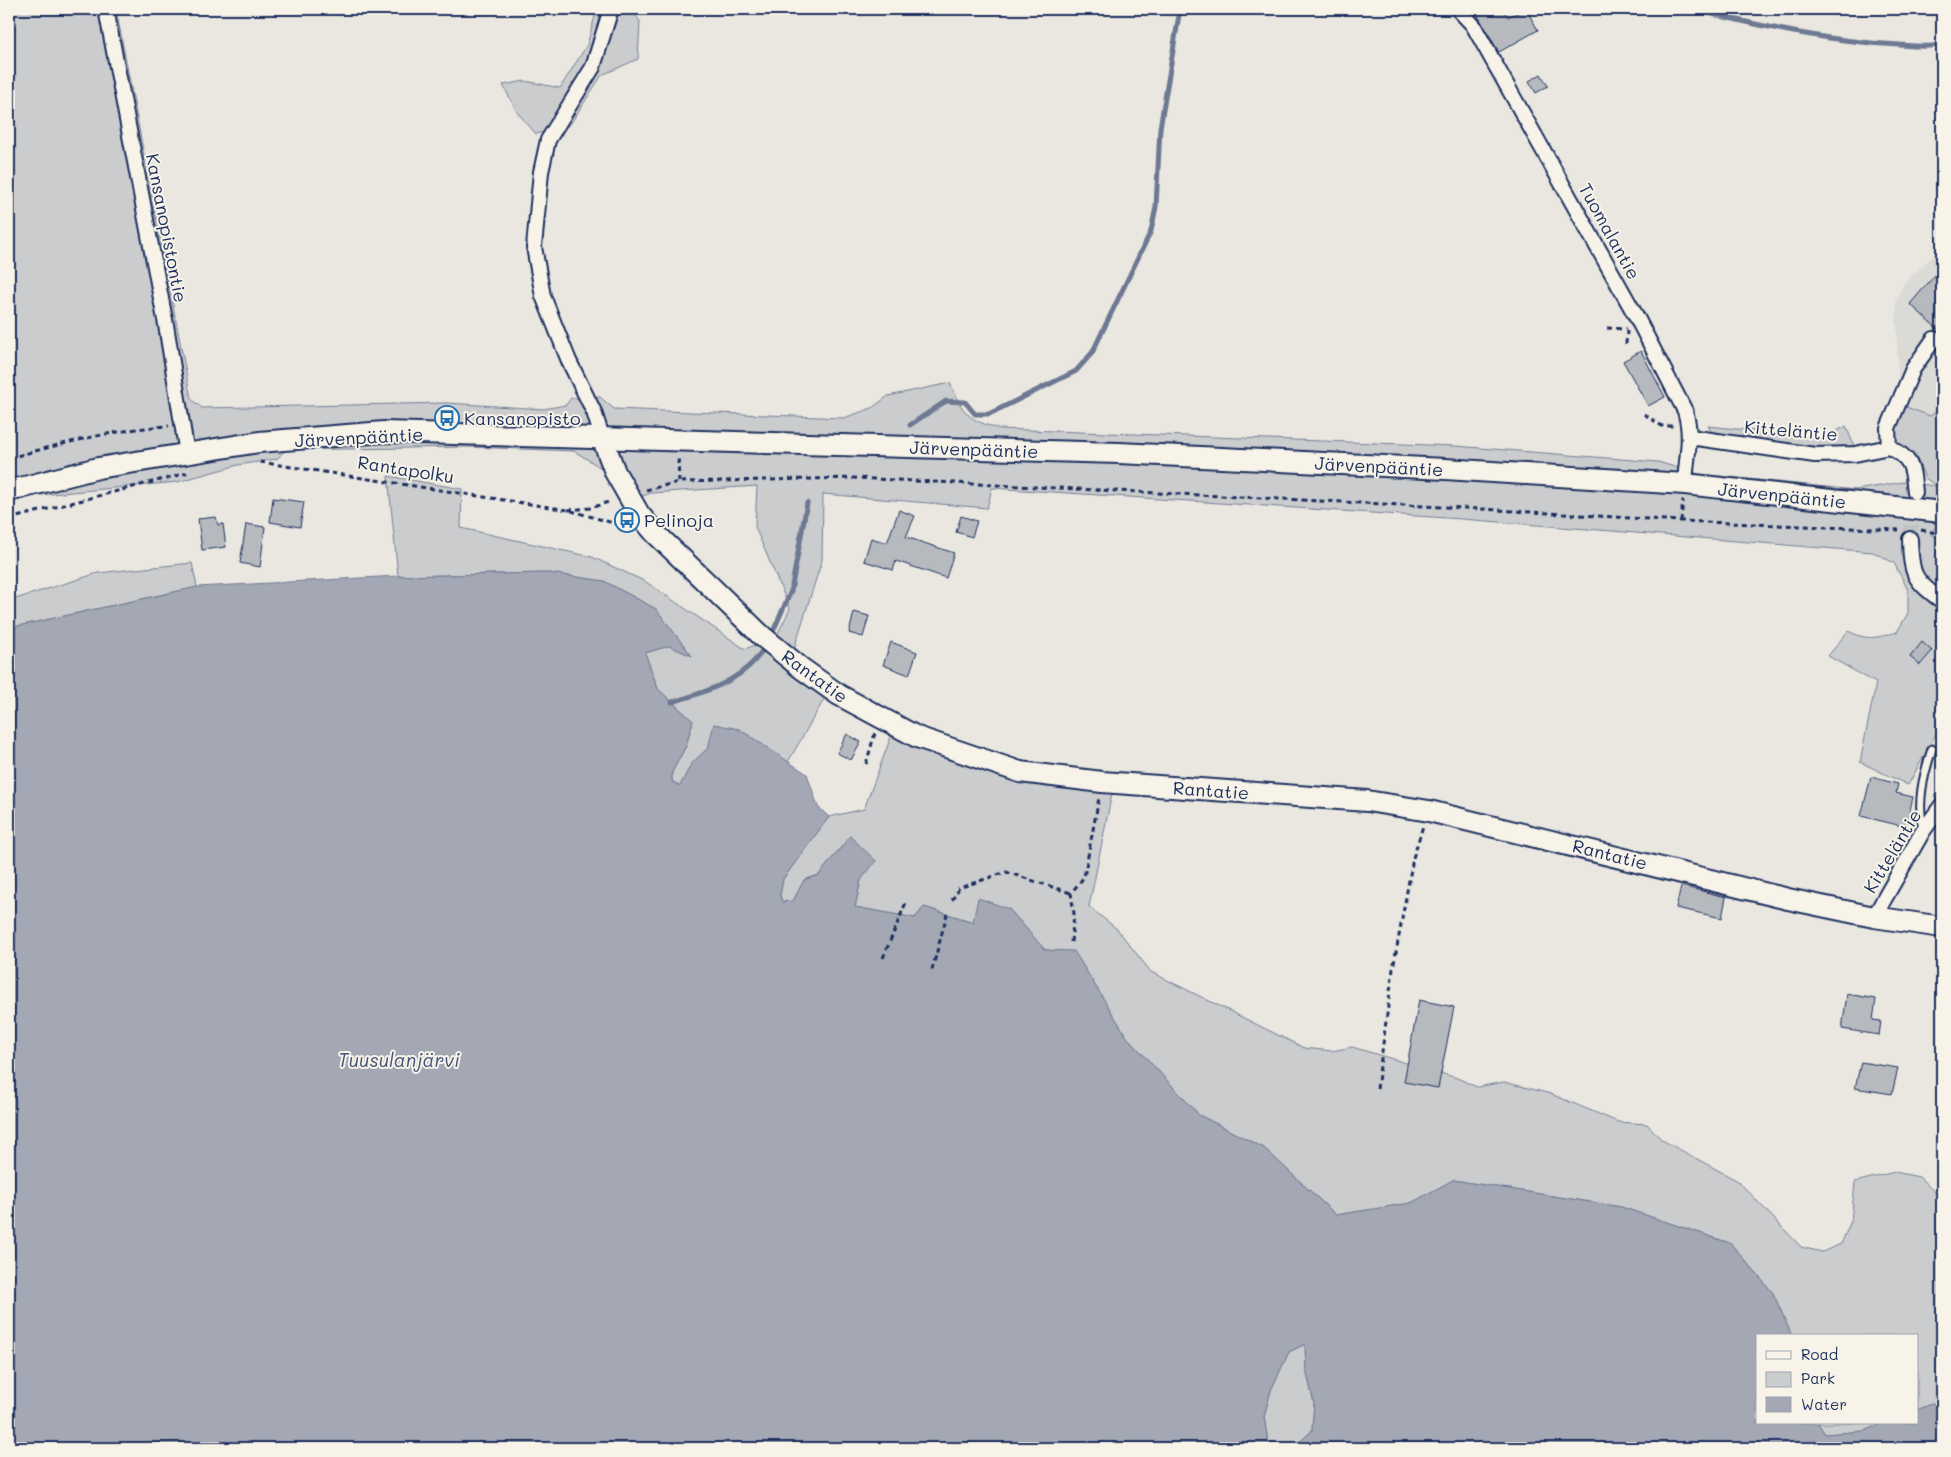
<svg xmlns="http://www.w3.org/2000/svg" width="1951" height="1457" font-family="Mali,sans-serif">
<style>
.built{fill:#dadad6}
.green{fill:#cbcccd;stroke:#737e96}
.water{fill:#a3a8b4;stroke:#6d7892;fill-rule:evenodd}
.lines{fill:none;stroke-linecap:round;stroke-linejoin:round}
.stream{stroke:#6d7892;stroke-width:5}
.building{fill:#b6babf;stroke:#1b2f5e}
.street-tunnel{stroke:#c1c2c6;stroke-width:14;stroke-dasharray:14 7;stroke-linecap:butt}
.lane-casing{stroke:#1b2f5e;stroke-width:11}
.street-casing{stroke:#1b2f5e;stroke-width:18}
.secondary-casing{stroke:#1b2f5e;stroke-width:24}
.path{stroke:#1b2f5e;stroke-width:3;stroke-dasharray:5 4;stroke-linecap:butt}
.lane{stroke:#f7f3e8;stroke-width:7}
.street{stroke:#f7f3e8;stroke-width:14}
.secondary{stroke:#f7f3e8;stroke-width:20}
.labels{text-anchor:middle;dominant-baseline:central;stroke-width:4;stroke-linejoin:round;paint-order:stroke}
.street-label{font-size:18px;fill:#1b2f5e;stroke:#f7f3e8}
.poi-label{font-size:18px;fill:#1b2f5e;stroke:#f7f3e8;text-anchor:start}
.water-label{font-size:19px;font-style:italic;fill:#445378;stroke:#f7f3e8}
</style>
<rect width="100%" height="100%" fill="#eae7e0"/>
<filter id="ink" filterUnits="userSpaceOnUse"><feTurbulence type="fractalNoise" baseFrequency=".02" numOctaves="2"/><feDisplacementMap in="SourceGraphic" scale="10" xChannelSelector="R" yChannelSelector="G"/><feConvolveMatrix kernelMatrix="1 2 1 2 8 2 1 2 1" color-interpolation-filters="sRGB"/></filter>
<g filter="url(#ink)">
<path class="built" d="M1942,248V408L1931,416L1893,402L1898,380L1896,300L1904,283Z"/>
<g class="green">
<path d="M9,9H116L191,399L202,408L447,403L543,409L566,405L571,398L600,397L614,409L844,418L872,408L888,396L950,383C963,414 968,420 1000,429L1455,446L1658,462L1699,474L1856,490L1903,482L1936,486L1925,478L1915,454L1888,441L1893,402L1930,416L1942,408V502L1936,523L1942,524V529L1934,528L1932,536L1942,538V723L1908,785L1860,762L1876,683L1828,656L1848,631C1868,641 1876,638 1897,632L1908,613V590L1894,563L1873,552L1462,519L992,488L987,508L823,494L822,560L792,655L834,682L788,762L739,729C707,748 697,752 680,786L672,781V772L686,746L693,721L658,689L645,653L669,646L691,655L656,609L604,581L549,573L398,576L388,476L462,489L461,528L592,557L646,582L745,649L776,637L790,609L755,527L757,486L651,493L620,504L603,469L574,451L469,447L285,450L277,459L238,465L177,482L9,498Z"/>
<path d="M597,9H630L640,21L638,59L602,75L569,126L536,134L517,112L503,85L525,81L560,88L587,45Z"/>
<path d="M1708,426L1824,438L1846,426L1854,446L1832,453L1717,440Z"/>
<path d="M192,563L197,587L9,628V601L98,573Z"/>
<path d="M892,734C966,760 1033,788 1112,793L1089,907L1117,929L1151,972L1304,1048L1332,1051L1352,1047L1457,1078L1477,1087L1504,1082L1551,1094L1618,1122L1647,1124L1662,1140L1738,1181L1801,1247L1822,1252L1841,1244L1851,1221L1855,1182L1895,1172L1919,1177L1942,1199V1320L1940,1330L1942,1335V1400L1917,1410V1336H1792L1773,1293L1730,1243L1621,1207L1453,1180L1411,1203L1336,1215L1264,1148L1199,1115L1127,1037L1074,952L1045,950L1009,909L974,922L924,907L915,918L855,907L861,880L850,836L819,875L804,880L793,901L782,902L780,895L783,879L829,817L864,809Z"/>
<path d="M1305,1344L1306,1370L1314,1403L1312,1431L1295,1446L1268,1442L1264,1417L1271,1390L1289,1352Z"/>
<path d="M1818,1423H1884L1865,1431L1825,1434Z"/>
</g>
<path class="water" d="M549,573L604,581L656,609L692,656L669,646L645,653L658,689L693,721L686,746L672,772V782L680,786L691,764L708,748L714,724L739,729L807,774L818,807L829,817L783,879L780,895L782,902L793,901L804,880L819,875L850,836L876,861L861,880L855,907L915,918L924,907L973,922L978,898L1009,909L1045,950L1074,951L1127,1037L1199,1115L1264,1148L1336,1215L1411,1203L1453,1180L1621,1207L1730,1243L1773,1293L1792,1336H1757V1423H1818L1825,1434L1865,1431L1884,1423H1917V1410L1942,1400V1448H9V628L197,587L398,576ZM1305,1344L1306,1370L1314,1403L1312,1431L1295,1446L1268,1442L1264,1417L1271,1390L1289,1352Z"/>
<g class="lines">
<g class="stream">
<path d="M1692,9C1760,26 1830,42 1900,45C1913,46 1931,48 1942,44"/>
<path d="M910,425L946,401L965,402L975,414H989L1076,371L1092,353L1151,231L1156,207L1160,128L1180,9"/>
<path d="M771,636L791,591L807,503"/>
<path d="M672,702C707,692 747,679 765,646"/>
</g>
</g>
<g class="building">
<path d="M1474,9H1503L1508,17L1526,9L1538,30L1499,52Z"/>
<path d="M1541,74L1548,86L1536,93L1529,81Z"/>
<path d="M1942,267V333L1910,304Z"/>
<path d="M1641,351L1665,397L1648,406L1623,361Z"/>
<path d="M273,498L304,502L300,527L270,522Z"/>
<path d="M899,510L915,516L906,537L954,553L946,578L896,561L893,570L864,561L871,538L887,543Z"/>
<path d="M961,516L977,521L972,537L956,532Z"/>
<path d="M216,517L218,525L223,524L226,547L202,550L198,519Z"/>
<path d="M246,524L265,527L260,567L240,563Z"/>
<path d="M854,612L869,616L863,637L849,633Z"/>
<path d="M891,642L917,652L909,675L883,665Z"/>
<path d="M1922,642L1932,651L1920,665L1910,657Z"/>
<path d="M847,734L861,742L851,760L837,753Z"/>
<path d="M1871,777L1898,784L1896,793L1913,797L1906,827L1861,816Z"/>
<path d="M1681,886L1726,897L1722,918L1676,908Z"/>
<path d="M1847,994L1876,999L1873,1020L1881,1021L1879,1035L1842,1029Z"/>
<path d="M1419,1000L1454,1007L1438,1088L1404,1082Z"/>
<path d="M1861,1062L1898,1068L1892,1094L1855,1088Z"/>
</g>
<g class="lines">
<path class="street-tunnel" d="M1910,539L1914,500"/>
<defs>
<path id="lane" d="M1923,830C1917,801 1923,777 1932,749"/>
<g id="street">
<path d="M106,9L166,325L187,454"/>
<path d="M1458,9L1473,25L1636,316L1685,411C1693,436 1686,459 1685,484"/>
<path d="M602,437L594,412L569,361L543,296L534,247L541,172L548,140L593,67L611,9"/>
<path d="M1690,437L1815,455L1855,454L1889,447L1888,428L1913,369L1934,339"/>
<path d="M1889,447C1913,459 1912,467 1915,492"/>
<path d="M1910,539C1911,574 1913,580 1942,601"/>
<path d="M1874,917L1923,831L1942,805"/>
</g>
<g id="secondary">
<path d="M602,437L615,472L639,514L655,533L762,636L801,668L839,695L917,737L1020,772L1102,782L1367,801L1429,811L1788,899L1874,917L1942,927"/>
<path d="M9,491L98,468L259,442L384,432L1119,453L1445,469L1685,484L1942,512"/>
</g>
</defs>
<use href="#lane" class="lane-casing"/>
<use href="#street" class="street-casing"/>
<use href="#secondary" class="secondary-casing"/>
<g class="path">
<path d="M1607,328L1626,329"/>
<path d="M1626,344L1627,331"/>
<path d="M1644,414L1662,426H1674"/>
<path d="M9,458C62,444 114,429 169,426"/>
<path d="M260,462L568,510L627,527"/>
<path d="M679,482L678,461L684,460"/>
<path d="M646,490L679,482L854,478L1464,508L1681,521L1899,530"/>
<path d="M568,510L591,508L611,501"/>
<path d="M9,519L187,473"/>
<path d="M1681,521L1683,500"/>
<path d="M1921,530L1942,534"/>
<path d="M866,764L875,733"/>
<path d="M952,900L959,888L1006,872L1071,893"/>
<path d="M1071,942L1074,914L1071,893L1084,877L1099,798"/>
<path d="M883,958L907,900"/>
<path d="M932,970L947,914"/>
<path d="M1377,1089L1393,969L1413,858L1423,826"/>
</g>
<use href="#lane" class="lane"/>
<use href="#street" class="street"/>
<use href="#secondary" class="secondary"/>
</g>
</g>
<defs>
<symbol id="bus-ring" viewBox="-11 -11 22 22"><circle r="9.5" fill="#f7f3e8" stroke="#1f6fb2" stroke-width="1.5"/><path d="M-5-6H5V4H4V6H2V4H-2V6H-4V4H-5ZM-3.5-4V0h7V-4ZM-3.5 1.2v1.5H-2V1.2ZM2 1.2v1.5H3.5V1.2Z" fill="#1f6fb2"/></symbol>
</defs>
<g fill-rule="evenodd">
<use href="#bus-ring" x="433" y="404" width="28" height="28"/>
<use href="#bus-ring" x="613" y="506" width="28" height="28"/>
</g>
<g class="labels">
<g class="street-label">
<text transform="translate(167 228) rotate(79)">Kansanopistontie</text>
<text transform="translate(1610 231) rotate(61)">Tuomalantie</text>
<text transform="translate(1791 430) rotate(5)">Kitteläntie</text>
<text transform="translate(359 437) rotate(-3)">Järvenpääntie</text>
<text transform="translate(974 449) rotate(2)">Järvenpääntie</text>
<text transform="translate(1379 466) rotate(3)">Järvenpääntie</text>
<text transform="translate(406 469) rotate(9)">Rantapolku</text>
<text transform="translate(1782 495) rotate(6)">Järvenpääntie</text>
<text transform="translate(815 676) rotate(36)">Rantatie</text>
<text transform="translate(1211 790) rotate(4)">Rantatie</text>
<text transform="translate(1892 851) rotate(-59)">Kitteläntie</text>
<text transform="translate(1610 854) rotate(14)">Rantatie</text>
</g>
<g class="poi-label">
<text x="464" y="418">Kansanopisto</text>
<text x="644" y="520">Pelinoja</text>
</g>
<g class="water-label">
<text x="399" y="1059">Tuusulanjärvi</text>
</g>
</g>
<rect width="1951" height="1457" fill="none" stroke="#f7f3e8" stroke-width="30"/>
<rect x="15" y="15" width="1921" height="1427" fill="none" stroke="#1b2f5e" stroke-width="2" filter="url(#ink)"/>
<rect x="1756" y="1334" width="162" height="90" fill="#f7f3e8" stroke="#9fa5b1"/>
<rect x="1766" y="1351" width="25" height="8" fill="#f7f3e8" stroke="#9fa5b1"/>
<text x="1801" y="1360" font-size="15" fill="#1b2f5e">Road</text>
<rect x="1766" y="1372" width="25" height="15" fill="#cbcccd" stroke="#9fa5b1"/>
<text x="1801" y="1384" font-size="15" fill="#1b2f5e">Park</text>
<rect x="1766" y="1397" width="25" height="15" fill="#a3a8b4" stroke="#9fa5b1"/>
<text x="1801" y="1410" font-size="15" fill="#1b2f5e">Water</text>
</svg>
